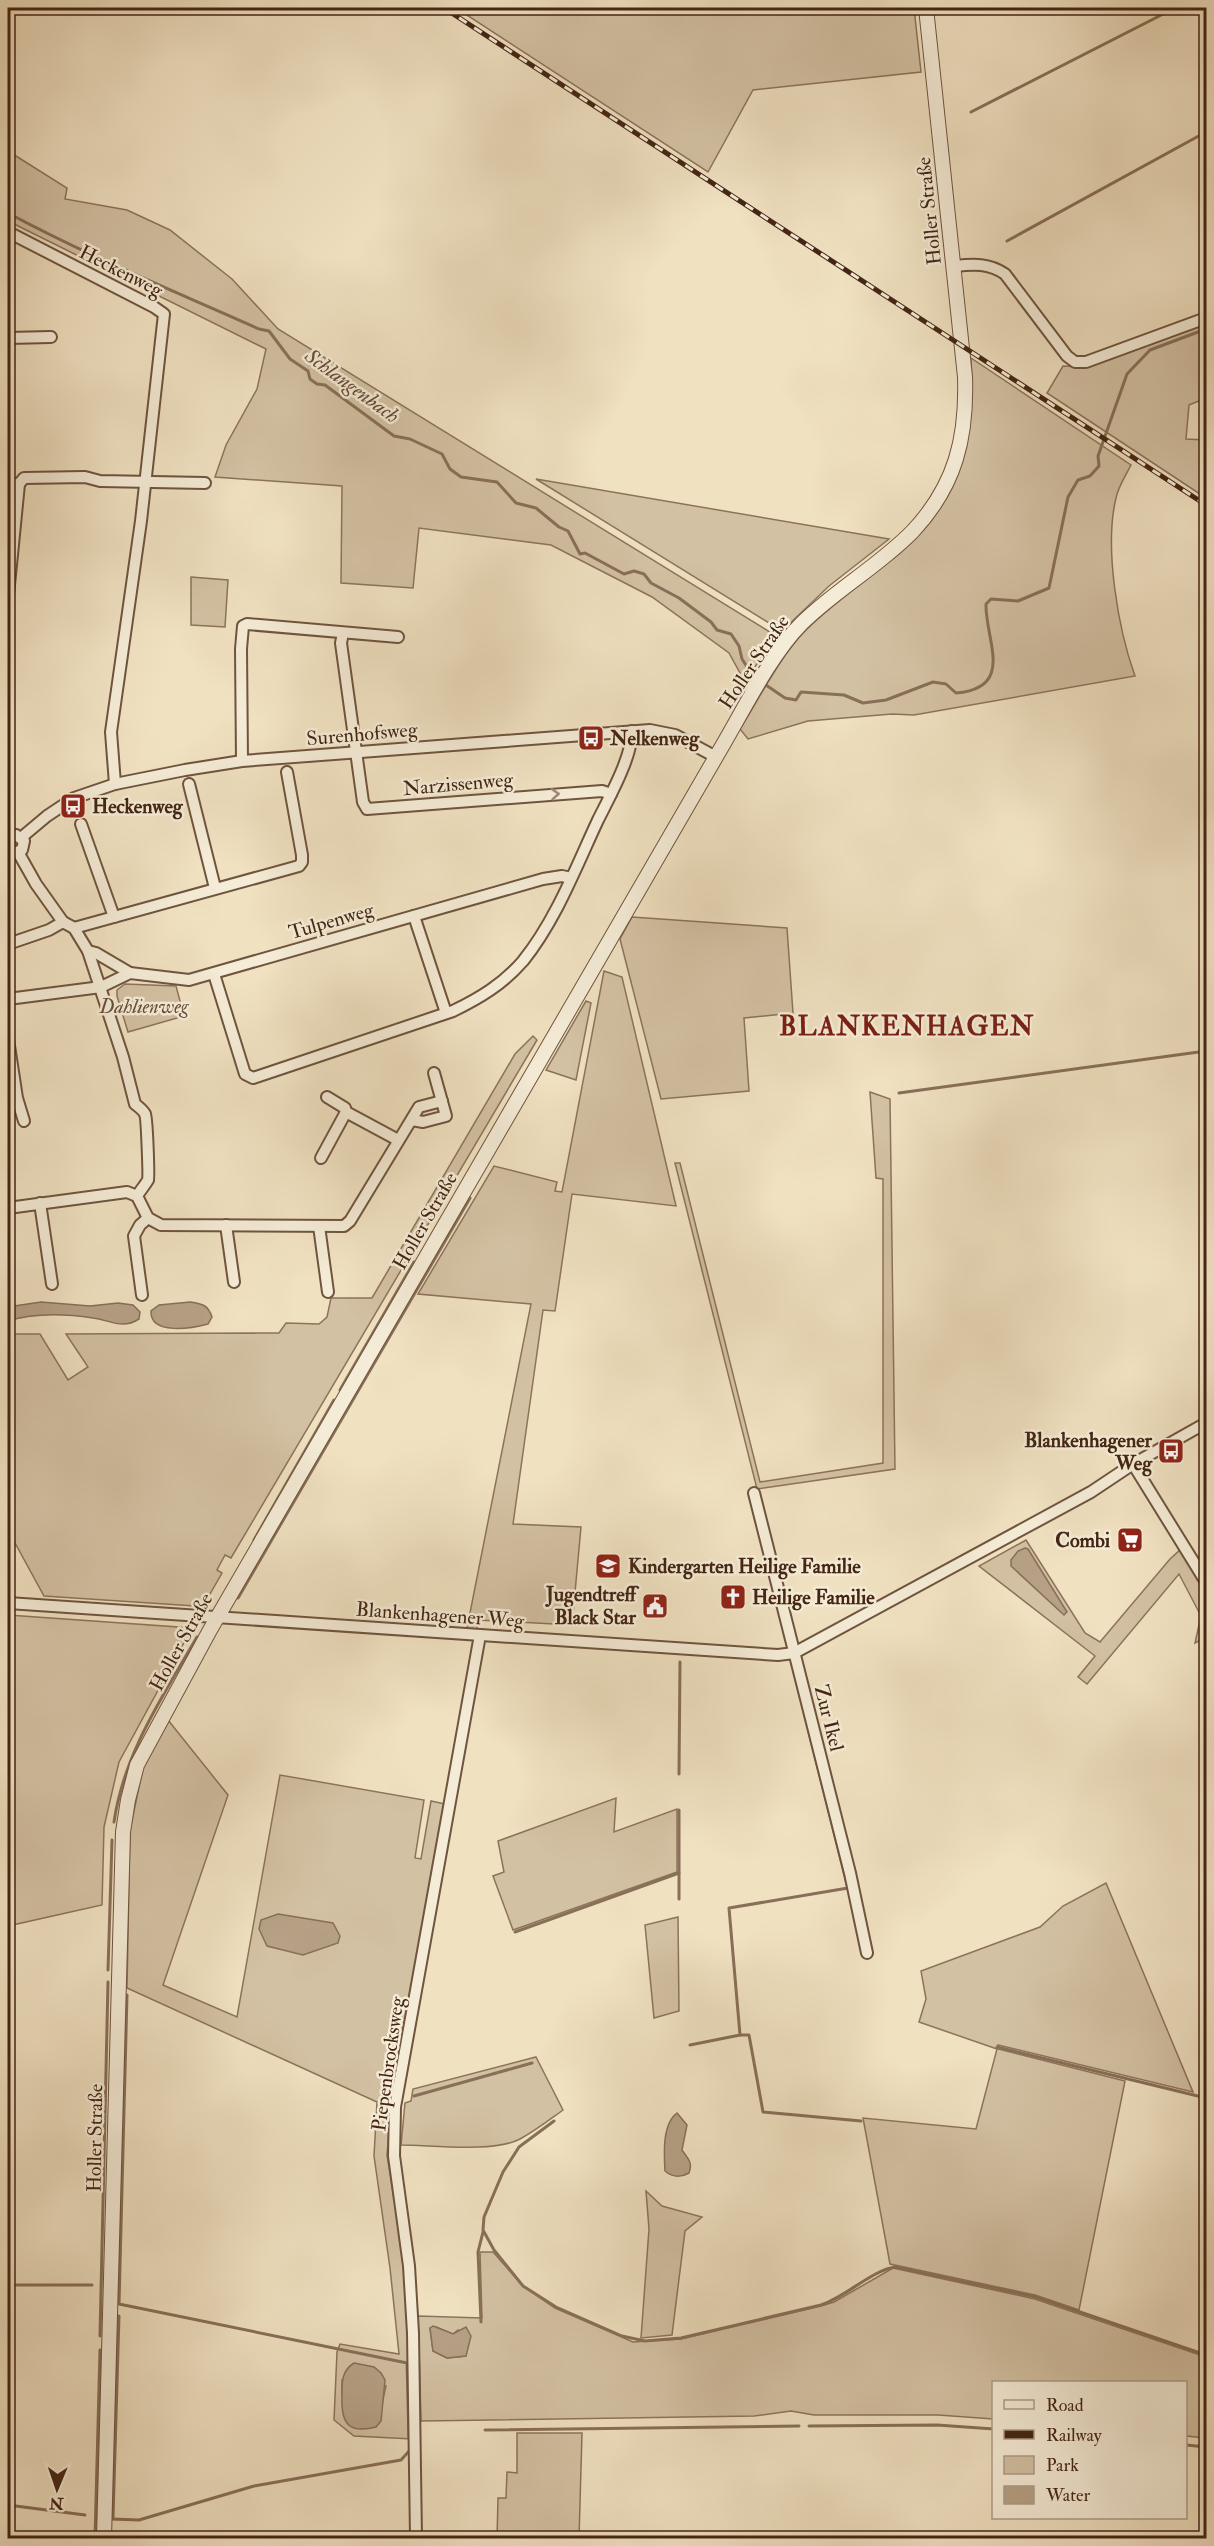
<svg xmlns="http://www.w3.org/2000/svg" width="1214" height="2546" font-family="'IM FELL Double Pica',serif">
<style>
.green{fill:#d3c1a3;stroke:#8c735b;stroke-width:1.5;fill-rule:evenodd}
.water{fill:#b6a186;stroke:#886f58;stroke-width:1.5}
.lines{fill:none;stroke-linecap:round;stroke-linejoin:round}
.stream{stroke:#886f58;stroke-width:3}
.minor-casing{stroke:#6f543e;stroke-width:14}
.tertiary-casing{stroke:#6f543e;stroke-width:16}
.minor{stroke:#f5ecd7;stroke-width:10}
.tertiary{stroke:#f5ecd7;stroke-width:14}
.rail-casing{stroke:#442513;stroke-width:5}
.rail{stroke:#f5ecd7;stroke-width:3;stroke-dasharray:9;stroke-linecap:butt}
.oneway{stroke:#9c8875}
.labels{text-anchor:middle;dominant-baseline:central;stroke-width:5;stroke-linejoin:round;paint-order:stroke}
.street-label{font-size:20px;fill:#442513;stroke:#f5ecd7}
.poi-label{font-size:20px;font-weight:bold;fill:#442513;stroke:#f5ecd7;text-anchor:start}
.park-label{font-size:20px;font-style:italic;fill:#684c37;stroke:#f5ecd7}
.water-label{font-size:21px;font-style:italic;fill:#664a36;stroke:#f5ecd7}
.district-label{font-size:26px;font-weight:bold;letter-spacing:1.5px;fill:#7a1f14;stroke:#f5ecd7}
</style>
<rect width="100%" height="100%" fill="#f0e1c1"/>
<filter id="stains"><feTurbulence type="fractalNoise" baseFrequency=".00333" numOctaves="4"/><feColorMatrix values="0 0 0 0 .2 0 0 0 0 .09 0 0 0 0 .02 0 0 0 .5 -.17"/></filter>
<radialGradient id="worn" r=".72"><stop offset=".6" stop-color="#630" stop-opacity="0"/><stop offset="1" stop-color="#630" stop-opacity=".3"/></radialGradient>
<g class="green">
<path d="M456,8H914L921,72L753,90L708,172Z"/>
<path d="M8,151L67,188L65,199L127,210L170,230L232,279L278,329L773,634L771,643L745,682L729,653L652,597L551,545L419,528L413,588L341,583L342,486L215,477L226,445L257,389L266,349L8,221Z"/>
<path d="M1206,324V398L1189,405L1186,439L1206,440V498L1047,393L1063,366L1087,367Z"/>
<path d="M971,358L1131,465C1126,475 1118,487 1116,498C1104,547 1118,629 1135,676L914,715L892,714L808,721L748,739L740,729C759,699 781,655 806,630C834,602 867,580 898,555C963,500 975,440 971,358Z"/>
<path d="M536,479L889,539L829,586L782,631Z"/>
<path d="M191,577L228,580L225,627L191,625Z"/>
<path d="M632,917L787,928L793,1013L744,1018L749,1091L661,1099L620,939Z"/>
<path d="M604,971L622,977L676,1206L572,1194L555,1311L543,1310L513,1524L581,1527L572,1625L478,1620L477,1629L467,1628L531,1304L418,1294L494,1166L557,1182L555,1191L562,1192Z"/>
<path d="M125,984L176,986L184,1016L128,1032L117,996V990Z"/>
<path d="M586,1001L591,1003L576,1080L546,1070Z"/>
<path d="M533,1036L537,1040L231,1558L225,1555L217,1570L222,1573L206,1601L195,1606L44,1596L8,1530V1334H40L68,1380L88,1367L66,1334L279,1333L286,1323L319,1324L327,1317L331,1298H372L515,1054Z"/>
<path d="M870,1092L890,1099L895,1469L757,1489L675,1163H680L760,1482L883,1463V1179L876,1178Z"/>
<path d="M1026,1540L1085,1633L1100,1642L1170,1559L1180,1550L1206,1594V1637L1195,1643L1201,1616L1179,1574L1087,1684L1078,1677L1095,1656L979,1566Z"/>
<path d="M8,1615L192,1628L119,1762L104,1827L102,1905L8,1926Z"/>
<path d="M168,1720L228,1795L163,1985L237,2017L280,1775L424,1800L415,1858L421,1859L431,1801L445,1804L391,2107L387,2155L405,2266L409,2316L412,2439L354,2436L334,2420L337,2352L340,2344L399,2354L390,2268L374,2156L377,2102L127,1988L130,1830L143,1768ZM342,2380L386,2386L382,2404L342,2395Z"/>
<path d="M616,1798L614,1832L677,1809V1872L513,1930L493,1876L504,1872L498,1841Z"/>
<path d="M1106,1883L1193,2092L998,2045V2049L1125,2081L1079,2310L1035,2295L890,2264L863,2118L976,2129L997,2049L919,2022L926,1999L921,1971L1040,1927L1063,1906Z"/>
<path d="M678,1917L679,2011L654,2018L645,1925Z"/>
<path d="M536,2057L563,2110C549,2120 535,2131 520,2139C494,2153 431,2145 401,2145L405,2103L411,2101L413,2089Z"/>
<path d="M646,2191L662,2206L702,2217L685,2231L672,2335L641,2338L649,2229Z"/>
<path d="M480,2252H493L523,2286L555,2308L633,2342L681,2339L821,2306L834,2302L893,2268L1035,2299L1206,2357V2438L1186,2436V2382H994L993,2419L938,2415H814L791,2411L754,2416L421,2421L418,2316L482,2318ZM436,2327L453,2334L458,2330L466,2356L447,2358L433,2351L430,2328Z"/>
<path d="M517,2433H582L579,2538H497L498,2498H506L507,2472L517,2473Z"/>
</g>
<g class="water">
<path d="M41,1302L90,1306L118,1303L133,1305L140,1312L139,1319C122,1330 110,1320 93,1318C66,1314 34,1313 8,1321V1307Z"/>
<path d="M190,1302C203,1304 208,1305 212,1317L208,1324C193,1328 150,1336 151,1311L159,1305Z"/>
<path d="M1025,1548L1028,1549L1067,1612L1064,1615L1011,1566V1560L1018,1551Z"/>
<path d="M278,1914L333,1923L340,1936L338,1943L303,1955L267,1946L259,1929L261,1920Z"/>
<path d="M677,2113L687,2125L682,2150C688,2159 693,2162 689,2173C680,2178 672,2177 665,2171C664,2154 662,2124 677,2113Z"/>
<path d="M433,2326L453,2334L466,2327L471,2336L466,2356L447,2358L433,2351L430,2328Z"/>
<path d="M354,2363L374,2367L381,2373L385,2380L381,2421L376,2427C349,2434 341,2424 342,2397C342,2383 341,2371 354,2363Z"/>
</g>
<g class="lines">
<g class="stream">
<path d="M971,112L1175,8"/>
<path d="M8,213C90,257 174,291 259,329L269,331L290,359L308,371L310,379L317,384L325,385L394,436L410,439L442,454L450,469L461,477L497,482L516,503L536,508L559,527L568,531L580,554L585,553L624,574L634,571L644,574L651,583L679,598L711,622L717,630L731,634L739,646L742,659L751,673L758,679"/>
<path d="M1007,241L1206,132"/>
<path d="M763,683L785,698L796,700L801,692L844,695L863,703L886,700L933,682L946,684L956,693C1016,688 985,640 986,604L991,599L1018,601L1049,588L1068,497L1078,480L1090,476L1099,466L1098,456L1127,374L1150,350L1206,329"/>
<path d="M899,1093L1206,1051"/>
<path d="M340,1390L414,1262"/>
<path d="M254,1540L334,1400"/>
<path d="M238,1598L470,1198"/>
<path d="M679,1774L680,1662"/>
<path d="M679,1810V1899"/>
<path d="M114,1822C124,1753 163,1696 197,1637"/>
<path d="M515,1932L679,1873"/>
<path d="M108,1970L112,1840"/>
<path d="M127,1995L119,2304L407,2363L409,2438"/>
<path d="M740,2035H749L763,2112L861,2121"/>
<path d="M690,2045L740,2035L729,1908L848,1888L794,1672"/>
<path d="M997,2047L1206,2098"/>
<path d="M414,2096L532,2063"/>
<path d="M554,2121L519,2147L503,2172L484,2217L483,2230L494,2250L523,2286L556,2307L622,2336L645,2341L681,2338L821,2305C845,2297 873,2270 895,2267L1036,2297L1206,2355"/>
<path d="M8,2285H92"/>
<path d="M481,2322L478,2252L483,2232"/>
<path d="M100,2336L108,1982"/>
<path d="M809,2426L937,2425L994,2429"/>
<path d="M485,2430L799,2426"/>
<path d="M1186,2445L1206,2447"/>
<path d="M8,2505L85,2515"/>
<path d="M113,2518L119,2316"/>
<path d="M111,2519L139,2520L254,2486L401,2460L410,2450"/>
<path d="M95,2538L100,2350"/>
<path d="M112,2538L113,2536"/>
</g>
<defs>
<g id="minor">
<path d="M8,232L154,307L164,314L141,521L111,732L115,784"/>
<path d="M955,266C974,264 989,263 1005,274L1067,356L1075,362H1086L1206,318"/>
<path d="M8,338L51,337"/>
<path d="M8,484H19L24,478L85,477L100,481L205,483"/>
<path d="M8,595L19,484"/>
<path d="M343,633L341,643L363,802L367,809L602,791L611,794"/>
<path d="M242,761L241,649L243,626L247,624L398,637"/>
<path d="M189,784L215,888"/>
<path d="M81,824L114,917"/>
<path d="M22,837L47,816L74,798L115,784L185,770L242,761L650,730L675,735L716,757"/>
<path d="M8,840L10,837L16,835L24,841L22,850L18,852L11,851L8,847"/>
<path d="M18,852L36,884L63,922L74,928L88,951L123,1057L135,1104C139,1107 143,1110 145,1114C147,1118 149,1176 148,1180C145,1185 140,1191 137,1196L148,1218L161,1225L344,1226L350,1221L419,1107L442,1101"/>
<path d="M414,916L446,1013"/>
<path d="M74,928L299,866L302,862V855L287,772"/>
<path d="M8,944L49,930L63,922"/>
<path d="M88,951L96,953L130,973"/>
<path d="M214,974L245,1074L253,1078L453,1011C480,998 503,984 523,961C556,920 576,867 598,820C610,796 632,757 632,731"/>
<path d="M8,999L101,987L130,973L189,980L543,879L562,876L571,878"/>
<path d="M8,1039L17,1098L24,1121"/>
<path d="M327,1097L345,1108L346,1112L398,1140"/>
<path d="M412,1120L423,1122L446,1116L434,1073"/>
<path d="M321,1158L346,1112"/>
<path d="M40,1203L52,1284"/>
<path d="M8,1208L127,1192L137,1196"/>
<path d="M226,1225L234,1282"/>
<path d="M319,1226L328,1292"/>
<path d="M142,1295L134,1236L140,1225L148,1218"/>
<path d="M1133,1464L1206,1582"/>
<path d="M754,1493L850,1873L867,1953"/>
<path d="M8,1603L778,1655L794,1653L1091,1492L1133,1464L1206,1423"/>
<path d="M416,2538L413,2333L409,2266L394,2156L395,2107L480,1635"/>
</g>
<path id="tertiary" d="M104,2538L123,1832L128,1800L137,1765L210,1630L724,743C745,707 772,653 801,624C835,590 879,566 913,531C956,485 967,437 965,377L926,8"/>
</defs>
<use href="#minor" class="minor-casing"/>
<use href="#tertiary" class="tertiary-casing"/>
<use href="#minor" class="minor"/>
<use href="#tertiary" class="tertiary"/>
<defs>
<path id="rail" d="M444,8L1206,505"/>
</defs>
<use href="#rail" class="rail-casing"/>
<use href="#rail" class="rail"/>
</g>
<defs><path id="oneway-chevron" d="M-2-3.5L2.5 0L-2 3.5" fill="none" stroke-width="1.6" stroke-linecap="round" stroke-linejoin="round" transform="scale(1.5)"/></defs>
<use class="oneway" href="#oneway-chevron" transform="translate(555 794) rotate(-4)"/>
<defs>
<symbol id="bus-square" viewBox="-11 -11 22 22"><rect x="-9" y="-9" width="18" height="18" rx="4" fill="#8f2418" stroke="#f5ecd7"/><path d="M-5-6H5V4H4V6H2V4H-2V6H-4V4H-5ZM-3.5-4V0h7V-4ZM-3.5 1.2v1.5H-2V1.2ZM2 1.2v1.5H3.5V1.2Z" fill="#fff"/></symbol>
<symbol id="supermarket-square" viewBox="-11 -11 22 22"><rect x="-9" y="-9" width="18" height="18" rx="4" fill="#8f2418" stroke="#f5ecd7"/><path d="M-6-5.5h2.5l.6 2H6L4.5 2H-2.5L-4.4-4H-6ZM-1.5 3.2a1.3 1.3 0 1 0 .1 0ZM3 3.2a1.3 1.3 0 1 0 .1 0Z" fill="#fff"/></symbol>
<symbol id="school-square" viewBox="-11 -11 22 22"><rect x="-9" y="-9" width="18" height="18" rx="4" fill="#8f2418" stroke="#f5ecd7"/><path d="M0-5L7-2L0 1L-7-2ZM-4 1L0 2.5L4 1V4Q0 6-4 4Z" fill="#fff"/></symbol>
<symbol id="church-square" viewBox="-11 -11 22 22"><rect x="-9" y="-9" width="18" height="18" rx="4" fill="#8f2418" stroke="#f5ecd7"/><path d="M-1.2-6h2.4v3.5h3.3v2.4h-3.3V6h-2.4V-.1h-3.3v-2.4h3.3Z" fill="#fff"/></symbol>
<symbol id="civic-square" viewBox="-11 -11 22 22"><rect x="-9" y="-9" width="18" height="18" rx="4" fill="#8f2418" stroke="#f5ecd7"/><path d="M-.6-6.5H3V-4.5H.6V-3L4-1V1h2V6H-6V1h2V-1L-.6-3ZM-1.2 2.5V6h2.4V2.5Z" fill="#fff"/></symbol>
</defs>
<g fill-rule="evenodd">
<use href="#bus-square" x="576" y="723" width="30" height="30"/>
<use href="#bus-square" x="58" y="791" width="30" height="30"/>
<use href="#bus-square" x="1156" y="1436" width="30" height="30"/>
<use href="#supermarket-square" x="1115" y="1525" width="30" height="30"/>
<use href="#school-square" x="593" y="1551" width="30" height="30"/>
<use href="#church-square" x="718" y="1582" width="30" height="30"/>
<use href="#civic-square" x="640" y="1591" width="30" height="30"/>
</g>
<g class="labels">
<g class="street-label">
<text transform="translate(929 211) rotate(-96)">Holler Straße</text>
<text transform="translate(121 271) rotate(27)">Heckenweg</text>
<text transform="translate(754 662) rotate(-56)">Holler Straße</text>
<text transform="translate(362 734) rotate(-5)">Surenhofsweg</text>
<text transform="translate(458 784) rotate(-5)">Narzissenweg</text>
<text transform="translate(331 921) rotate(-16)">Tulpenweg</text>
<text transform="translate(425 1221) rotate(-60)">Holler Straße</text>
<text transform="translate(440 1615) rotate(4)">Blankenhagener Weg</text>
<text transform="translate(181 1642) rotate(-61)">Holler Straße</text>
<text transform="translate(829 1718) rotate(76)">Zur Ikel</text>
<text transform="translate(388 2064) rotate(-82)">Piepenbrocksweg</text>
<text transform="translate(95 2138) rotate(-89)">Holler Straße</text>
</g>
<g class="poi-label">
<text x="610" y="738">Nelkenweg</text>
<text x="92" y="806">Heckenweg</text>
<text x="1152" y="1440" text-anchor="end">Blankenhagener<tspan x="1152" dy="23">Weg</tspan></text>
<text x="1110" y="1540" text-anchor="end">Combi</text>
<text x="628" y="1566">Kindergarten Heilige Familie</text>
<text x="636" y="1594" text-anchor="end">Jugendtreff<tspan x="636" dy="23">Black Star</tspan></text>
<text x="752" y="1597">Heilige Familie</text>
</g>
<g class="park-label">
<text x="144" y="1006">Dahlienweg</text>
</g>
<g class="water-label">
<text transform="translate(352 386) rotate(36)">Schlangenbach</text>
</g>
<g class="district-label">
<text x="907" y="1027">BLANKENHAGEN</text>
</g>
</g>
<rect width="1214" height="2546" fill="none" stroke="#f0e1c1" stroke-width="30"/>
<rect x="9" y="9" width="1196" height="2528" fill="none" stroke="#442513" stroke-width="3"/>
<rect x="15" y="15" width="1184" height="2516" fill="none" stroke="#442513" stroke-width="1.5"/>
<rect x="992" y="2381" width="195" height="138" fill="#f5ecd7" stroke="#ae9c89" stroke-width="1.5"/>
<rect x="1004" y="2400" width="30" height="9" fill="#f5ecd7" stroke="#ae9c89" stroke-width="1.5"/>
<text x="1046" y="2411" font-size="18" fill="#442513">Road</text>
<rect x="1004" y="2430" width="30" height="9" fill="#442513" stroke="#ae9c89" stroke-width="1.5"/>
<text x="1046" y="2441" font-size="18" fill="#442513">Railway</text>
<rect x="1004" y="2456" width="30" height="18" fill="#d3c1a3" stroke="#ae9c89" stroke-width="1.5"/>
<text x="1046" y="2471" font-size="18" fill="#442513">Park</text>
<rect x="1004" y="2486" width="30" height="18" fill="#b6a186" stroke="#ae9c89" stroke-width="1.5"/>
<text x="1046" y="2501" font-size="18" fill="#442513">Water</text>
<g transform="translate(57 2489) rotate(182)" stroke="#f5ecd7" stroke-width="4.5" paint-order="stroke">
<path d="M0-4.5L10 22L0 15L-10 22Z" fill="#442513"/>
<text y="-9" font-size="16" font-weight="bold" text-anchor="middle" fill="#442513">N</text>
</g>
<rect width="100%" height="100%" filter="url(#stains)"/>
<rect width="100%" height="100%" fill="url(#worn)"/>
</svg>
